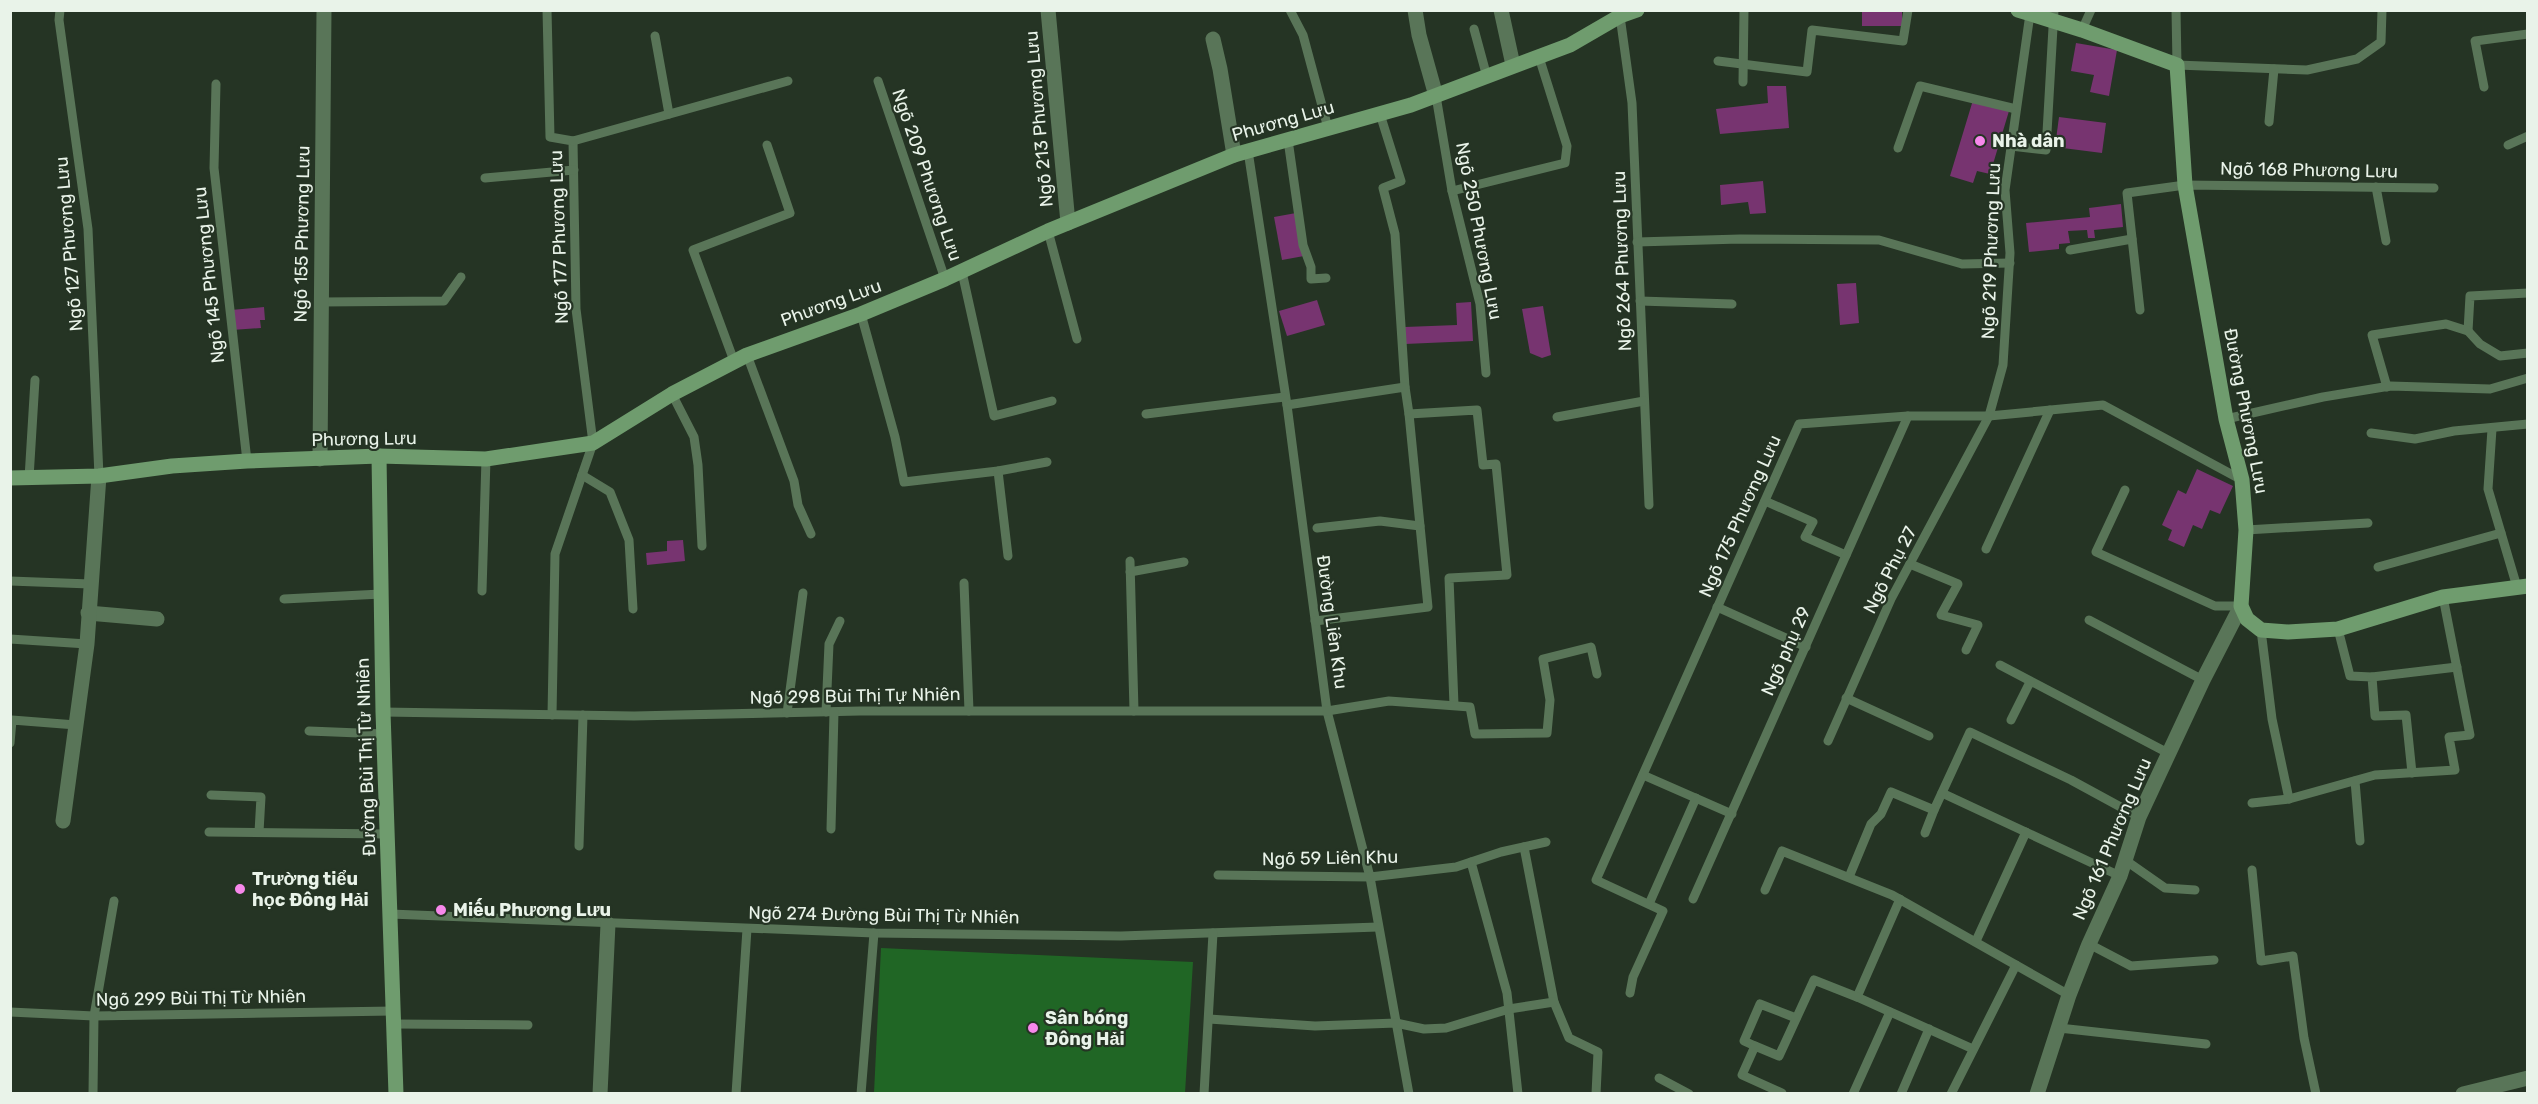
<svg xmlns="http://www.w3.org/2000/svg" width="2538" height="1104" font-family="Rubik,sans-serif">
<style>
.green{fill:#206625}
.building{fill:#773470}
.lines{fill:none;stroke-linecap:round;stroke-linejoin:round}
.lane{stroke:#597558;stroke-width:9}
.street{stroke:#597558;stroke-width:15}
.secondary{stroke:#6f9c6e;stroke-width:15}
.poi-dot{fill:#f788eb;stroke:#253424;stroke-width:2}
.labels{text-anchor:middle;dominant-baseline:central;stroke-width:4.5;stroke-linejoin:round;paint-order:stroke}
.street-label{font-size:18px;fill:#e9f3e9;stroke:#253424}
.poi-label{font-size:18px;font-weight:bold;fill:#e9f3e9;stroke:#253424;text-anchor:start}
</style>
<rect width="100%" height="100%" fill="#253424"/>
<path class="green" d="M881,948L1193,962L1185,1093H874Z"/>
<g class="building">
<rect x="1862" y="10" width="40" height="16"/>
<path d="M2076,43L2117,50L2109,96L2090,92L2094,75L2071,71Z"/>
<path d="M1767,86H1786L1789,128L1720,134L1716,109L1768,103Z"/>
<path d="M1973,100L2009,111L1990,174L1977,171L1973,183L1950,176Z"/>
<path d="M2059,117L2106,123L2102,153L2055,147Z"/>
<path d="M1763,181L1766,213L1750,214L1748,202L1721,205L1720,185Z"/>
<path d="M2121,204L2123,227L2094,230L2095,238H2088L2087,230L2068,231L2070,243L2059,244V249L2029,252L2026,223L2090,217L2089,208Z"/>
<path d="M1296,213L1304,256L1282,260L1274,217Z"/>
<path d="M1856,283L1859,323L1840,325L1837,284Z"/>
<path d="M1317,300L1325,325L1287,336L1279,311Z"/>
<path d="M1471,302L1473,341L1405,344V327L1457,325L1456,303Z"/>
<path d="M1543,306L1551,355L1542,358L1530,353L1522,309Z"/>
<path d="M264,307L265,320H260L261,328L232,330L231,310Z"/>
<path d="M2197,469L2233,486L2220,514L2210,510L2202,529L2193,525L2184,547L2168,540L2172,530L2162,525L2178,490L2186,494Z"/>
<path d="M683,540L685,561L647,565L646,553L667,551V541Z"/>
</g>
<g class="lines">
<g class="lane">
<path d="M60,10L59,20L88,229L99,476"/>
<path d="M547,10L550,137L573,141L576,309L593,443L555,554L552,715"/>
<path d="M1290,10L1303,35L1328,128"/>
<path d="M2176,10L2177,65L2307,70L2357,59L2381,42L2382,10"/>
<path d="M1620,16L1632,103L1649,505"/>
<path d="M1474,29L1487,77"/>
<path d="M2082,30L2091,10"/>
<path d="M655,36L669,114"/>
<path d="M1718,61L1807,72L1812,30L1903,41L1908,10"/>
<path d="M878,81L945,279"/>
<path d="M1743,82L1744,10"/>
<path d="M216,84L214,168L247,461"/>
<path d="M2484,87L2475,41L2528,34"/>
<path d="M1436,96L1452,191L1480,304L1486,373"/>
<path d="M1380,114L1401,181L1383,188L1395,234L1405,387"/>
<path d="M2269,122L2274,69"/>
<path d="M1288,140L1303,245L1311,267V279L1326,278"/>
<path d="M573,141L788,81"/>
<path d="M2508,145L2528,136"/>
<path d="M2011,146L2046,150L2054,10"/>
<path d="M1898,148L1920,86L2016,109"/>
<path d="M1248,151L1287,405L1327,711L1370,877L1409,1094"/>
<path d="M485,178L574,170"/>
<path d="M2376,187L2386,241"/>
<path d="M1452,191L1565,163L1567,146L1539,57"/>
<path d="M1048,231L1077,339"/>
<path d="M1637,242L1740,239L1879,240L1962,264L2010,263"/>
<path d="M2070,250L2132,239"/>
<path d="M962,272L994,416L1052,401"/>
<path d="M1640,301L1732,304"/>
<path d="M321,302L444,301L461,277"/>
<path d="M2140,310L2127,193L2185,185L2434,188"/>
<path d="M861,314L895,437L904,482L998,471L1047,462"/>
<path d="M2468,331L2470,296L2528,293"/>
<path d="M747,355L794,481L798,505L811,534"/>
<path d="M734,361L693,250L790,213L767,145"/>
<path d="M2387,387L2372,335L2446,324L2468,331L2480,344L2500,356L2528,353"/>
<path d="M672,394L694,437L698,465L702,546"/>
<path d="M1287,405L1405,387L1409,414L1428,607L1315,621"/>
<path d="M1146,414L1285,397"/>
<path d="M1409,414L1477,410L1483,465L1496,464L1507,575L1449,578L1454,705"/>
<path d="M1557,417L1644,401"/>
<path d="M2226,419L2323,397L2390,386L2490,389L2528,378"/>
<path d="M2492,429L2488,489L2517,587"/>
<path d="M2371,433L2415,439L2454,431L2528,424"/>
<path d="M998,471L1008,556"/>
<path d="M582,475L610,492L629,540L633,609"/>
<path d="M29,478L35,380"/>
<path d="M2125,490L2096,552L2215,606H2241"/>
<path d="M1765,501L1813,522L1805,537L1846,555"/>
<path d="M1317,528L1380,521L1420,526"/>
<path d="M2246,530L2368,523"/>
<path d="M1986,549L2050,410"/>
<path d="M1130,561L1134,711"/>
<path d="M1910,564L1958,584L1941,615L1978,625L1966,650"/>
<path d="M2378,567L2501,533"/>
<path d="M1130,572L1184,562"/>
<path d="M10,581L90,584"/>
<path d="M964,583L969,711"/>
<path d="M482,591L486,459"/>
<path d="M284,599L381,594"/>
<path d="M1717,607L1806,647"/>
<path d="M2089,620L2203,680"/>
<path d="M2338,629L2350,676L2372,677L2375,716L2406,715L2412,773"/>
<path d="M10,639L87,644"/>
<path d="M2000,665L2168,753"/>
<path d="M2372,677L2457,667"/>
<path d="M1846,698L1929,736"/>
<path d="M383,712L634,716L860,711H1327L1389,701L1470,707L1475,734L1547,733L1550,700L1543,659L1591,647L1597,674"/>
<path d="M826,712L829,644L840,621"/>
<path d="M787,713L803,593"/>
<path d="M2011,720L2030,682"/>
<path d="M309,731L384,734"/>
<path d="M1828,741L1891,599L1989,416L2003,365L2010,253L2005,190L2030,14"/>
<path d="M10,743L12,720L76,725"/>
<path d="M1643,775L1732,814"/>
<path d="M2355,781L2360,841"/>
<path d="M1942,793L2120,876"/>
<path d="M211,795L261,797L259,832"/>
<path d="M2289,799L2375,775L2455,770L2449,737L2470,735L2443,597"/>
<path d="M2252,803L2289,799L2272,719L2261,630"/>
<path d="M831,829L834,712"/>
<path d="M209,832L388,834"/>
<path d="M1925,833L1934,810"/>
<path d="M579,846L583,715"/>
<path d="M1524,847L1554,1002L1569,1038L1598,1052L1596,1094"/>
<path d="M2125,860L2165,888L2195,890"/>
<path d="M1471,862L1507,993L1518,1094"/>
<path d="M2252,870L2261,961L2293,956L2304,1038L2316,1094"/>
<path d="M1218,875L1370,877L1456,867L1501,852L1546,842"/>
<path d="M1849,877L1871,824L1881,814L1891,792L1934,810L1970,732L2071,780L2139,817"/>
<path d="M1765,890L1782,851L1892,895L2069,995"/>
<path d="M1693,899L1908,416"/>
<path d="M1900,899L1857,997L1973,1049"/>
<path d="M1649,904L1696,798"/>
<path d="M390,914L874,933L1121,936L1378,927"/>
<path d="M1976,941L2026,832"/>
<path d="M2089,944L2131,966L2214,960"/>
<path d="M1630,993L1633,977L1663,911L1596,880L1799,424L1908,416H1989L2103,405L2242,480"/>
<path d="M10,1012L94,1016L393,1011"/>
<path d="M1209,1019L1315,1026L1396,1023L1424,1029L1446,1028L1509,1009L1554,1002"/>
<path d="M393,1024L528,1025"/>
<path d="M2059,1028L2206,1044"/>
<path d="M1755,1046L1744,1041L1760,1004L1796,1018"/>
<path d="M1659,1078L1689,1094"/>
<path d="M1782,1093L1742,1075L1755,1046L1779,1056L1814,980L1857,997"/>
<path d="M93,1094L94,1016L114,901"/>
<path d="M736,1094L747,929"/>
<path d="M861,1094L874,933"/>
<path d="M1204,1094L1213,933"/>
<path d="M1853,1094L1890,1012"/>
<path d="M1901,1094L1929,1029"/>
<path d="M1951,1094L2016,965"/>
</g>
<g class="street">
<path d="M1048,10L1068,223"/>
<path d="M1415,10L1419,35L1436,96"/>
<path d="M1501,10L1513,65"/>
<path d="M1213,39L1220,69L1234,155"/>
<path d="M320,459L324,10"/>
<path d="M88,613L157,619"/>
<path d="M63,821L87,644L99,476"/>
<path d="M600,1094L608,924"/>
<path d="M2037,1094L2069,995L2089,944L2120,876L2139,817L2203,680L2241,606"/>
<path d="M2463,1094L2528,1078"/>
</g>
<g class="secondary">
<path d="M2018,10L2082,30L2177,65L2185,185L2226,419L2242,480L2246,530L2241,606L2247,619L2261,630L2288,632L2338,629L2443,597L2528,586"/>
<path d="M379,456L383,712L396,1094"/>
<path d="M10,478L99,476L172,466L247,461L379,456L486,459L593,443L672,394L747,355L861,314L945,279L1048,231L1234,155L1411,105L1570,45L1620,16L1637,10"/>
</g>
</g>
<g class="poi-dot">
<circle cx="1980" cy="141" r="6"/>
<circle cx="240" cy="889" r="6"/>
<circle cx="441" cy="910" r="6"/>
<circle cx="1033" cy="1028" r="6"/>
</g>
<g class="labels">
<g class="street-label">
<text transform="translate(1039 119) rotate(-95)">Ngõ 213 Phương Lưu</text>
<text transform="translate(1283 121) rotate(-16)">Phương Lưu</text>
<text transform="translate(2309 170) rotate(1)">Ngõ 168 Phương Lưu</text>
<text transform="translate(927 175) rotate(71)">Ngõ 209 Phương Lưu</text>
<text transform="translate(1479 231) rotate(79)">Ngõ 250 Phương Lưu</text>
<text transform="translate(302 234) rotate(-89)">Ngõ 155 Phương Lưu</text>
<text transform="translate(559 237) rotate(-92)">Ngõ 177 Phương Lưu</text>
<text transform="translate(69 244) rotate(-95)">Ngõ 127 Phương Lưu</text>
<text transform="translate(1991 251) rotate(-88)">Ngõ 219 Phương Lưu</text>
<text transform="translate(1622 261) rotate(-92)">Ngõ 264 Phương Lưu</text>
<text transform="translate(209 275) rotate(-96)">Ngõ 145 Phương Lưu</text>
<text transform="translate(831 303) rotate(-20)">Phương Lưu</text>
<text transform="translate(2246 411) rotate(79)">Đường Phương Lưu</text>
<text transform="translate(364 439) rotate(-1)">Phương Lưu</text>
<text transform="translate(1740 516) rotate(-66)">Ngõ 175 Phương Lưu</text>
<text transform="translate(1890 570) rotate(-63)">Ngõ Phụ 27</text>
<text transform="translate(1332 622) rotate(82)">Đường Liên Khu</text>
<text transform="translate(1786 651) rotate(-66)">Ngõ phụ 29</text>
<text transform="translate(855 696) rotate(-1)">Ngõ 298 Bùi Thị Tự Nhiên</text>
<text transform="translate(366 757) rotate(-92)">Đường Bùi Thị Từ Nhiên</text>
<text transform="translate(2112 839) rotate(-67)">Ngõ 161 Phương Lưu</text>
<text transform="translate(1330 858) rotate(-1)">Ngõ 59 Liên Khu</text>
<text transform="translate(884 915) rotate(1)">Ngõ 274 Đường Bùi Thị Từ Nhiên</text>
<text transform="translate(201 998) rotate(-1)">Ngõ 299 Bùi Thị Từ Nhiên</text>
</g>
<g class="poi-label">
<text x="1992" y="141">Nhà dân</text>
<text x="252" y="879">Trường tiểu<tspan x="252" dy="21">học Đông Hải</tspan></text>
<text x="453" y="910">Miếu Phương Lưu</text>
<text x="1045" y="1018">Sân bóng<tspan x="1045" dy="21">Đông Hải</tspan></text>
</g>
</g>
<rect width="2538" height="1104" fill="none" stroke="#e9f3e9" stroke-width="24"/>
</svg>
